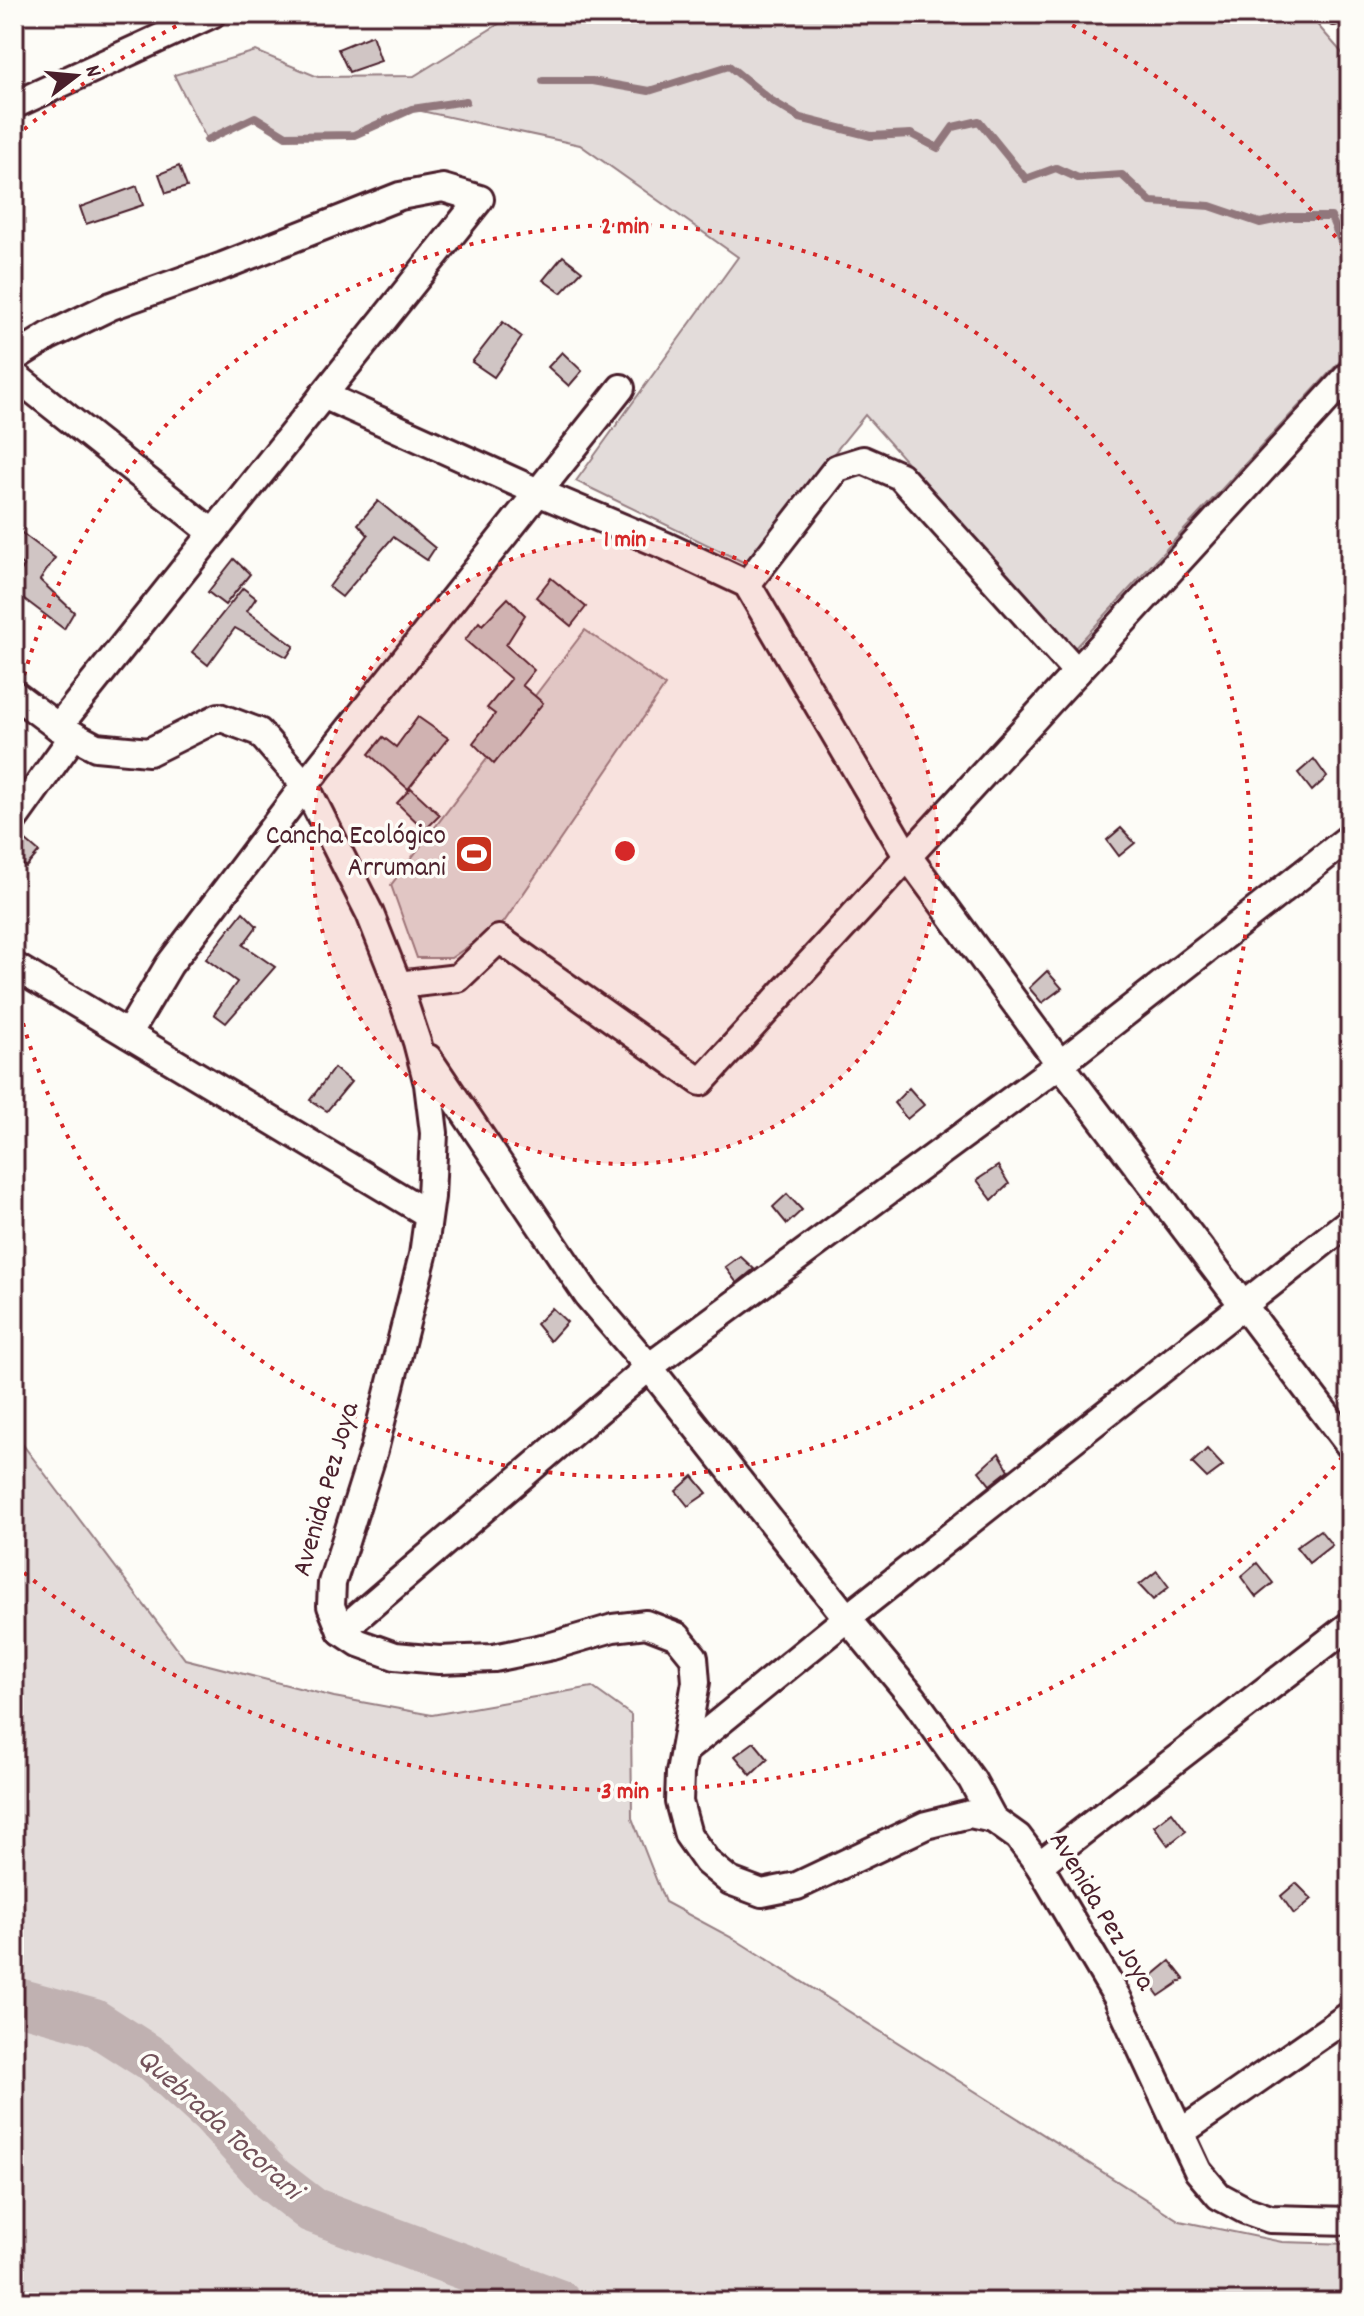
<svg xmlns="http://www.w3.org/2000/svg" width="1364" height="2316" font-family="Dekko,sans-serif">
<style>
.green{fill:#e3dcda;stroke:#967e82;stroke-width:2}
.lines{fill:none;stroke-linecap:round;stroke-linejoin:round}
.stream{stroke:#91777b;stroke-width:8}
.river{stroke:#c0b1b1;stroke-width:46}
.building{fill:#d0c5c4;stroke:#4a1f2b;stroke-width:2}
.service-casing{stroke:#4a1f2b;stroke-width:18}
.minor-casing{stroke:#4a1f2b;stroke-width:32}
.service{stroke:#fdfcf7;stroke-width:12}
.minor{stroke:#fdfcf7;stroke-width:26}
.ring{fill:none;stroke:#d62828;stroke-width:4;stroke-dasharray:4 8}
.labels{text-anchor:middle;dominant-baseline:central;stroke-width:7;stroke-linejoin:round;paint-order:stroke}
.poi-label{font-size:28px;fill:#4a1f2b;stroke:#fdfcf7;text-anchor:end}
.street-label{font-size:28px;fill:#4a1f2b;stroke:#fdfcf7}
.water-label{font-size:30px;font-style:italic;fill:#73525a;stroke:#fdfcf7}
.centre{fill:#d62828;stroke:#fdfcf7;stroke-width:4}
.ring-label{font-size:24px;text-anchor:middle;font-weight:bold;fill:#d62828;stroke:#fdfcf7;stroke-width:7;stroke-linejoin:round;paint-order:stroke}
</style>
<rect width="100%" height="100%" fill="#fdfcf7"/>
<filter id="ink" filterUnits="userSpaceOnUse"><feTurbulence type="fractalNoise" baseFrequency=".0125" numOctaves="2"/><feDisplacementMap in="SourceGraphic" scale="16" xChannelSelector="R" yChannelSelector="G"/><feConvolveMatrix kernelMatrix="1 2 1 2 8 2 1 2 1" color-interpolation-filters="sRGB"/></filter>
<g filter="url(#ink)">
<g class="green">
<path d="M515,14H1308L1350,62V358H1343L1073,650L865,415L745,563L576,481L738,257L580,145L412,109L354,135L324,137L286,136L255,117L207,140L174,75L256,51L318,77L414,76Z"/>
<path d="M585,630L665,686L504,922L451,958H417L391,885Z"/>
<path d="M14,1433L185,1659L334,1697L432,1715L592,1687L631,1715L632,1818L665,1902L736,1940L1180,2221L1282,2242L1350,2244V2302H14Z"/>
</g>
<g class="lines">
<g class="stream">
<path d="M543,81H592L649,91L729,66L772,101L800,118L871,136L911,134L938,148L953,127L979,121L1026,179L1056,168L1078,178L1122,175L1151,202L1210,206L1260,223L1289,217H1331L1349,261L1350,280"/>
<path d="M207,140L255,117L286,136L354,135L412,109L466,101"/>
<path d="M468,2302L487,2275"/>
</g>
<path class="river" d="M14,2000L94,2022L156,2062L213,2114L272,2179L312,2210L558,2302"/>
</g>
<g class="building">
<path d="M372,35L381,61L349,72L338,49Z"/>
<path d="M179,166L187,187L166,193L159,174Z"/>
<path d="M137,186L143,205L86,224L80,207Z"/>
<path d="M563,256L582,271L561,293L543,280Z"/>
<path d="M503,322L522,337L494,377L472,362Z"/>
<path d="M562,352L582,371L569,386L548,367Z"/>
<path d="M378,501L435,548L427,560L393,537L342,597L329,587L368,535L358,524Z"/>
<path d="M14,527L55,558L40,580L74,612L64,629L23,598L14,608V581L24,566L14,558Z"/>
<path d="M234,559L250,574L225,605L208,592Z"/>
<path d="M551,578L586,607L571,626L536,597Z"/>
<path d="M243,588L256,598L247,611L294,646L287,657L235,628L208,665L192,652Z"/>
<path d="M508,598L525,615L506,645L534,670L522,685L543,703L494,764L473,743L495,714L487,708L511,679L465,640L479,622L482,625Z"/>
<path d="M418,717L448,738L408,789L369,754L383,737L396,747Z"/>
<path d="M1314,759L1327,777L1312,791L1298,773Z"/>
<path d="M411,788L440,815L425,830L397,803Z"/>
<path d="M1121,828L1135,843L1119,856L1107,840Z"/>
<path d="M18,834L39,852L26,867L14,857V835Z"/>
<path d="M243,912L257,926L243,945L275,967L226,1023L214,1014L237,982L206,959Z"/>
<path d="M1047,971L1062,988L1042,1003L1029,988Z"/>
<path d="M334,1068L351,1082L327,1111L310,1100Z"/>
<path d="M909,1088L924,1105L907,1119L894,1103Z"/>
<path d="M998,1166L1009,1184L992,1200L977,1180Z"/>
<path d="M787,1194L802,1210L787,1224L773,1207Z"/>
<path d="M740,1256L754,1269L737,1283L725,1267Z"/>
<path d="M552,1308L567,1322L550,1341L536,1324Z"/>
<path d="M1207,1449L1223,1466L1207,1478L1192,1463Z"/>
<path d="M999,1453L1009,1470L990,1485L979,1471Z"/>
<path d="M693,1476L707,1493L688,1506L676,1491Z"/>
<path d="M1320,1530L1332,1545L1309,1563L1296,1547Z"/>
<path d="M1257,1563L1273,1583L1256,1597L1241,1577Z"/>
<path d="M1157,1571L1169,1587L1153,1600L1139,1585Z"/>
<path d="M754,1742L768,1759L751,1775L735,1756Z"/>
<path d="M1172,1812L1186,1831L1168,1845L1154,1826Z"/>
<path d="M1296,1883L1312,1899L1294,1914L1281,1896Z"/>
<path d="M1170,1961L1184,1979L1159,1996L1147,1980Z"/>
</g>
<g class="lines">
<defs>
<path id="service" d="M1334,18L1339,14"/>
<g id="minor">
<path d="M14,105L212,14"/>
<path d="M14,358L49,336L111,306L223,266L400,196L443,188L480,199L58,727"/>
<path d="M14,375L213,533"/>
<path d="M323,395L538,492L666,546L747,584L904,851L1060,1064L1350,1446"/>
<path d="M747,584L837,468L863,460L900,476L1077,672"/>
<path d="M14,694L58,727L96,747L149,752L219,717L259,732L305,785L370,914L398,985L417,1042L428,1084L434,1133L431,1197L423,1255L374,1450L332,1583L331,1606L341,1631L359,1643L395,1656L439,1660L494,1658L552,1646L613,1628L646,1624L677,1636L694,1657L696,1682L680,1773L679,1802L688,1835L707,1862L730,1881L762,1893L797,1886L926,1825L970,1814L993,1819L1018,1837L1039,1865L1117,1997L1198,2171L1219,2196L1245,2210L1270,2219L1350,2221"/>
<path d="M14,819L74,735"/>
<path d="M14,966L428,1214"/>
<path d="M398,985L458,978L499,939L701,1082L1350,374"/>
<path d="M128,1034L169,965L305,785L621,388"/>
<path d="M428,1058L588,1296L649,1367L847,1618L914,1699L972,1780L993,1819"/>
<path d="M341,1631L649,1367L1060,1064L1350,837"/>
<path d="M684,1751L847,1618L1350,1221"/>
<path d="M1039,1865L1350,1625"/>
<path d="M1180,2133L1350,2015"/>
</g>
</defs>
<use href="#service" class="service-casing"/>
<use href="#minor" class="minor-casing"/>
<use href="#service" class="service"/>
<use href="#minor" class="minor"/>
</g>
</g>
<circle cx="625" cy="851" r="313" fill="#d62828" fill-opacity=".12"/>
<g class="ring">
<circle cx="625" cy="851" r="313"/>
<path d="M15 710A626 626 0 1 1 15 992"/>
<path d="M1350 1448A939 939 0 0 1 15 1565M15 137A939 939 0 0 1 199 14M1051 14A939 939 0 0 1 1350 254"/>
</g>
<defs>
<symbol id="stadium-square" viewBox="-11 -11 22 22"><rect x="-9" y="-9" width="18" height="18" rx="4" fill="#c8321e" stroke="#fdfcf7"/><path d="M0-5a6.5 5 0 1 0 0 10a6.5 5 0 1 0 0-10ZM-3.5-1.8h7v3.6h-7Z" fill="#fff"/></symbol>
</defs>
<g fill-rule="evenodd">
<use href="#stadium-square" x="452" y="832" width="44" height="44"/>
</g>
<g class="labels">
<g class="poi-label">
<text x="446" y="838">Cancha Ecológico<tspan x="446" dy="32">Arrumani</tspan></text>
</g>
<g class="street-label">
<text transform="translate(328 1490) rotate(-74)">Avenida Pez Joya</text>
<text transform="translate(1100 1912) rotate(59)">Avenida Pez Joya</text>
</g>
<g class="water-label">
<text transform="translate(218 2126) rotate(42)">Quebrada Tocorani</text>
</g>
</g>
<circle cx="625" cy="851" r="12" class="centre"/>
<g class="ring-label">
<text x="625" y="233">2 min</text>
<text x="625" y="546">1 min</text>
<text x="625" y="1798">3 min</text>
</g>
<rect width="1364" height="2316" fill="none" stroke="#fdfcf7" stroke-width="48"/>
<rect x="24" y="24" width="1316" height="2268" fill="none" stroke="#4a1f2b" stroke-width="3" filter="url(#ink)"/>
<g transform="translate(76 76) rotate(74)" stroke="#fdfcf7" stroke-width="6" paint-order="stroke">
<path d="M0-6L14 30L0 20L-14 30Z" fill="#4a1f2b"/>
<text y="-12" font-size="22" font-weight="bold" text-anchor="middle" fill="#4a1f2b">N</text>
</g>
</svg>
